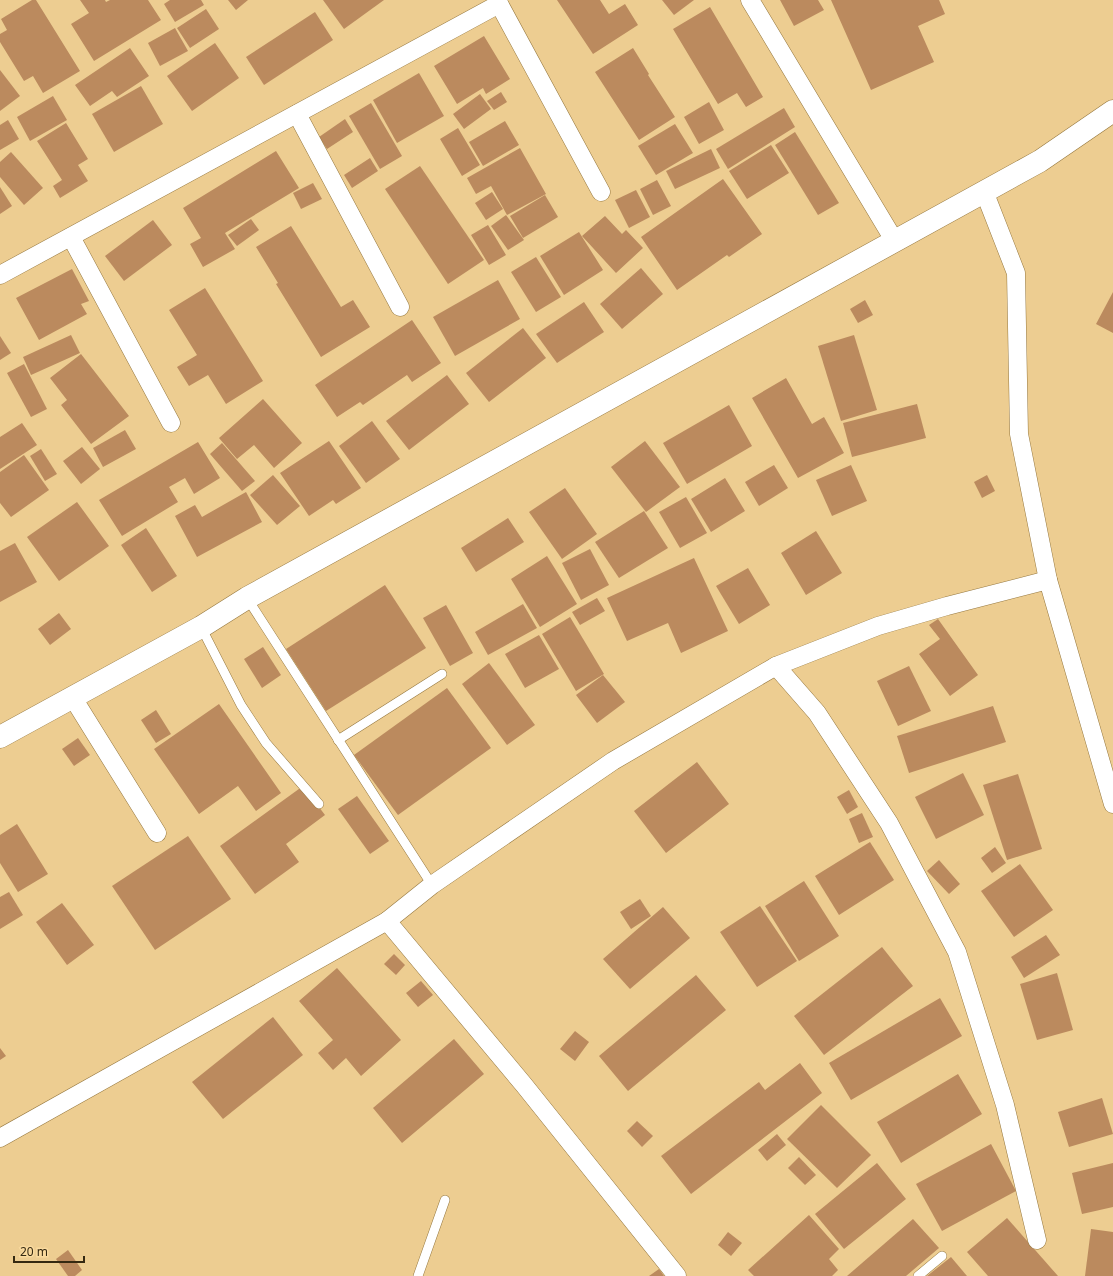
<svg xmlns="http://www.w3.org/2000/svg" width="1113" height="1276" font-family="'Noto Sans',sans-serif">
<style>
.building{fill:#bb8a5e}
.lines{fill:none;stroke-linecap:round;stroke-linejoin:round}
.service-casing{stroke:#96783f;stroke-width:10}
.minor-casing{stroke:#96783f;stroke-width:19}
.secondary-casing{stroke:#96783f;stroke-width:23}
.service{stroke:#fff;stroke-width:9}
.minor{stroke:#fff;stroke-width:18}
.secondary{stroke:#fff;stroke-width:22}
</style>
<rect width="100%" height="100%" fill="#edcd91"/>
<g class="building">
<path d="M32,0H36L80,71L43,93L33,76L24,81L0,42V34L7,30L1,19Z"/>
<path d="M80,0H105L106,2L110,0H148L161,20L94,61L71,24L89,13Z"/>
<path d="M170,0H201L204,5L175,22L164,4Z"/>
<path d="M228,0H248L236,10Z"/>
<path d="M323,0H384L344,29Z"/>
<path d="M557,0H600L609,14L625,4L638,25L593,54Z"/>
<path d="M662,0H694L674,15Z"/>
<path d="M780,0H818L824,10L794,26Z"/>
<path d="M831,0H939L945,14L918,26L934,62L871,90Z"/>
<path d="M710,7L763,97L746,107L737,93L718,104L673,29Z"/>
<path d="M206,9L219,29L190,48L177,28Z"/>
<path d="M315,12L333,40L264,85L246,57Z"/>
<path d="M175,28L188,51L160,66L148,43Z"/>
<path d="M484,36L510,79L486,94L483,88L457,104L434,66Z"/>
<path d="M215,43L239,78L192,111L167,76Z"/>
<path d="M130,48L149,76L117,97L112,91L90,106L75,85Z"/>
<path d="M633,48L649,74L648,75L675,117L639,140L595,72Z"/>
<path d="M0,70L20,96L0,111Z"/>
<path d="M419,73L444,116L397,143L373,100Z"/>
<path d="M141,86L163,124L114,152L92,114Z"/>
<path d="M501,92L507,102L494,110L487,101Z"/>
<path d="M480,94L491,109L464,129L453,114Z"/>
<path d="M53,96L67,120L30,141L17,117Z"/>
<path d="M709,102L724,130L699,144L684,117Z"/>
<path d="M371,103L402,156L380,169L349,116Z"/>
<path d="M784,108L795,127L728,169L716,149Z"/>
<path d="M345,119L353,132L327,149L319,137Z"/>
<path d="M8,120L19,139L0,150V125Z"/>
<path d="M505,121L519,145L483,166L469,142Z"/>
<path d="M66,123L88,159L78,165L88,181L60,198L53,186L62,180L37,141Z"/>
<path d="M675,124L693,153L656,175L638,146Z"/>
<path d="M458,128L480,165L462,176L440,139Z"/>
<path d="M795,132L839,203L818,215L775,145Z"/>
<path d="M771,145L789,173L747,199L729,171Z"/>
<path d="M520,148L546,194L507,215L491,186L476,194L467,178Z"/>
<path d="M711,149L720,168L675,189L666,171Z"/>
<path d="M276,151L299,188L225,233L235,249L203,267L190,244L201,238L183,208Z"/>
<path d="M11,152L43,188L24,205L0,177V162Z"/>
<path d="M370,158L378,171L352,188L344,175Z"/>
<path d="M420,166L484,260L448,284L385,189Z"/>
<path d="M723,179L762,234L729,257L727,255L677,290L641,237Z"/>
<path d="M657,180L671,206L653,215L640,189Z"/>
<path d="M313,183L322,199L301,209L293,193Z"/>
<path d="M0,187L12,206L0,214Z"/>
<path d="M636,190L650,217L629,228L615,200Z"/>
<path d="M492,192L503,209L486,220L475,203Z"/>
<path d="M545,195L558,217L523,238L510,216Z"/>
<path d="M506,215L524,240L508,250L491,226Z"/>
<path d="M605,216L622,234L626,230L643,248L616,273L582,236Z"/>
<path d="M251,219L259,230L237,246L228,235Z"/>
<path d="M153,220L172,245L124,281L105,256Z"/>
<path d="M488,225L506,255L489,265L471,235Z"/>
<path d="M291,226L341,307L353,300L370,327L321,357L276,284L278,283L256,247Z"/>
<path d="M579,232L603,270L564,295L540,256Z"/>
<path d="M536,257L561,297L536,312L511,272Z"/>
<path d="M641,268L663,294L622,329L600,304Z"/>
<path d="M72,269L89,301L81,304L87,314L39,340L16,298Z"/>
<path d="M498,280L520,319L455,356L433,317Z"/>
<path d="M205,288L263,381L226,404L208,375L189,386L177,367L197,355L169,310Z"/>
<path d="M1113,292V333L1096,324Z"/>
<path d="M865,300L873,315L858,323L850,309Z"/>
<path d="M584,302L604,332L557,363L536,334Z"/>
<path d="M412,320L441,363L412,382L407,375L363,405L360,402L337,417L315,385Z"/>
<path d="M523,328L546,358L489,402L466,373Z"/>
<path d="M71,335L80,353L31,375L23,357Z"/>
<path d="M854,335L877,410L841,421L818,346Z"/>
<path d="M0,336L11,353L0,360Z"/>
<path d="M81,354L129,416L91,444L61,405L67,400L50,378Z"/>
<path d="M24,364L47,409L31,417L7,373Z"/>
<path d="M447,375L469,404L409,450L386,421Z"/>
<path d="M786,378L812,424L824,417L844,453L798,478L752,398Z"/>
<path d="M263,399L302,443L274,468L254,445L237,459L219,438Z"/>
<path d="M917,404L926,438L852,457L843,423Z"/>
<path d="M729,405L752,446L687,484L663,443Z"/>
<path d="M372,421L400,459L366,483L339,446Z"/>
<path d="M22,423L37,445L0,469V437Z"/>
<path d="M125,430L136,449L103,467L93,448Z"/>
<path d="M329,441L361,488L336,504L333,500L309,516L280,473Z"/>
<path d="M645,441L680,487L646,512L611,467Z"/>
<path d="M198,442L220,478L194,494L185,478L169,487L178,502L122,536L99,500Z"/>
<path d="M222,443L255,481L242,491L210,454Z"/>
<path d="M82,447L100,469L81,484L63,461Z"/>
<path d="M41,449L57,474L45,481L30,456Z"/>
<path d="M24,455L49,490L11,517L0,503V472Z"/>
<path d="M774,465L788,488L759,506L745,482Z"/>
<path d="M851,465L867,501L832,516L816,480Z"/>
<path d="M273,475L300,506L277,525L250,495Z"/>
<path d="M987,475L995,491L982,498L974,482Z"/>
<path d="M725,478L745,511L711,532L691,499Z"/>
<path d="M565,488L597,534L562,559L529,512Z"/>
<path d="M246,492L262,522L197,557L175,516L195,505L202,517Z"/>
<path d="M686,497L707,533L680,548L659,512Z"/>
<path d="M77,502L109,546L59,581L27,537Z"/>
<path d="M644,511L668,548L619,578L595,542Z"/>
<path d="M508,518L524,542L476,572L461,548Z"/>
<path d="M146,528L177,576L152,592L121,545Z"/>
<path d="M816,531L842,573L806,595L781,553Z"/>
<path d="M15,543L37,582L0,602V551Z"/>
<path d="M590,549L609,585L581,600L562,563Z"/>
<path d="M547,556L577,604L540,627L511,579Z"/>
<path d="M694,558L728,631L681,653L668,623L627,641L607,598Z"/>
<path d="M748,568L770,605L739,624L716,586Z"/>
<path d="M385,585L426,648L326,711L286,649Z"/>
<path d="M597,598L605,611L580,625L572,612Z"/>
<path d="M523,604L537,628L488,655L475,632Z"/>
<path d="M446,605L473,653L450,666L423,618Z"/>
<path d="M59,613L71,629L50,645L38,629Z"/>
<path d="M570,617L604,674L576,691L542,634Z"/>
<path d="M938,619L978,675L950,696L919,654L940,639L929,625Z"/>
<path d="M539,635L559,669L525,688L505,654Z"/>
<path d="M263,647L281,675L262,688L244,659Z"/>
<path d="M489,663L535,725L507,745L462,684Z"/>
<path d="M909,666L931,711L898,726L877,681Z"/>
<path d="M603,675L625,702L597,723L576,695Z"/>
<path d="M447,688L491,748L398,815L354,755Z"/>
<path d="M219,704L281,793L256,811L238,786L199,814L154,749Z"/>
<path d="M993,706L1006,742L909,773L897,736Z"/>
<path d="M156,710L171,734L156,743L141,720Z"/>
<path d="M78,738L90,755L74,766L62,749Z"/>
<path d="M697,762L729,804L666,853L634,811Z"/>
<path d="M963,773L984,815L936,839L915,797Z"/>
<path d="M1018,774L1042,849L1007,860L983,785Z"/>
<path d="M303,786L325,815L286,844L299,862L255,894L220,846Z"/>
<path d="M849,790L858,807L847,814L837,797Z"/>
<path d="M357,796L389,841L370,854L338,809Z"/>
<path d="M862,813L873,837L859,843L849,819Z"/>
<path d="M17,824L48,874L18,892L0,863V835Z"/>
<path d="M188,836L231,899L155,950L112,886Z"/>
<path d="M870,842L894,880L839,915L815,876Z"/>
<path d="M995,847L1006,863L992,873L981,858Z"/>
<path d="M939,860L960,884L949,894L927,871Z"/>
<path d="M1020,864L1053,910L1014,937L981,891Z"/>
<path d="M804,881L839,936L799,961L765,906Z"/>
<path d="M9,892L23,915L0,929V897Z"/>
<path d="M640,899L651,916L631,929L620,912Z"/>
<path d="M62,903L94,945L67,965L36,922Z"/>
<path d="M760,906L797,961L757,987L720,932Z"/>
<path d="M663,907L690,938L630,989L603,959Z"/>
<path d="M1046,935L1060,955L1024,978L1011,957Z"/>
<path d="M882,947L913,986L824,1055L794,1016Z"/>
<path d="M394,954L405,965L396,975L384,964Z"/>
<path d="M337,968L401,1040L361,1076L346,1058L333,1070L318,1053L333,1040L299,1001Z"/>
<path d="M1057,973L1073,1030L1037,1040L1020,984Z"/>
<path d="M696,975L726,1010L628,1091L599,1056Z"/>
<path d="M421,981L433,995L418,1007L406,993Z"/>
<path d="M940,998L962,1036L851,1100L829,1063Z"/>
<path d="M273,1017L303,1055L223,1119L192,1082Z"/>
<path d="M575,1031L589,1042L575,1061L560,1049Z"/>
<path d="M454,1039L484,1074L402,1143L373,1108Z"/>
<path d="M0,1048L6,1056L0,1060Z"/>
<path d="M800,1063L822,1093L691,1194L661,1156L759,1082L765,1090Z"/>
<path d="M958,1074L982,1114L901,1163L877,1122Z"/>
<path d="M1102,1098L1113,1134L1069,1147L1058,1112Z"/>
<path d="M821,1105L871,1155L837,1188L787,1139Z"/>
<path d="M637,1121L653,1136L642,1147L627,1131Z"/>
<path d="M777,1134L786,1145L767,1161L758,1150Z"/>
<path d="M991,1144L1016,1191L942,1231L916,1184Z"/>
<path d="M799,1157L816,1175L805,1185L788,1168Z"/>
<path d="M877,1163L906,1199L844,1249L815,1214Z"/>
<path d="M1113,1163V1207L1082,1214L1072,1173Z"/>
<path d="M809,1215L839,1249L829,1259L838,1270L832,1276H754L748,1270Z"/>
<path d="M1007,1218L1058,1276H988L967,1252Z"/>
<path d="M913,1219L939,1248L906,1276H847Z"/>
<path d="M1091,1229L1113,1232V1276H1085Z"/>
<path d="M728,1232L742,1243L731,1256L718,1245Z"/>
<path d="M68,1250L82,1270L75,1276H68L56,1259Z"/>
<path d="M951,1257L967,1276H927Z"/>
<path d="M659,1269L664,1276H649Z"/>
</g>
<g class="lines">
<defs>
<g id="service">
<path d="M247,598L432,885"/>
<path d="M201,627L241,705L266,743L319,804"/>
<path d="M338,740L442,674"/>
<path d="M418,1276L445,1200"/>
<path d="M918,1276L942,1256"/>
</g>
<g id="minor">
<path d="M497,0L601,192"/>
<path d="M750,0L894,240"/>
<path d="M297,114L400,307"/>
<path d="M984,191L1016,273L1019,434L1048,580L1113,804"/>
<path d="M71,237L171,423"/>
<path d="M0,275L499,4"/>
<path d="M776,666L878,626L947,606L1048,580"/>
<path d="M73,698L157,833"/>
<path d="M387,921L524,1085L677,1276"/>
<path d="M0,1138L387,921L432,885L613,761L776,666L817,713L889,823L957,952L1005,1105L1037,1240"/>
</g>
<path id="secondary" d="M0,737L201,627L247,598L1040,161L1113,111"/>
</defs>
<use href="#service" class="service-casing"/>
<use href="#minor" class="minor-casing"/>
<use href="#secondary" class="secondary-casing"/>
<use href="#service" class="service"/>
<use href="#minor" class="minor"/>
<use href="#secondary" class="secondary"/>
</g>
<path d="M14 1256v6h70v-6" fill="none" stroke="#352911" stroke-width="2"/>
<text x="20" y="1256" font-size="12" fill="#352911" stroke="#fada9e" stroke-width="3" paint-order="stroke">20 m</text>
</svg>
